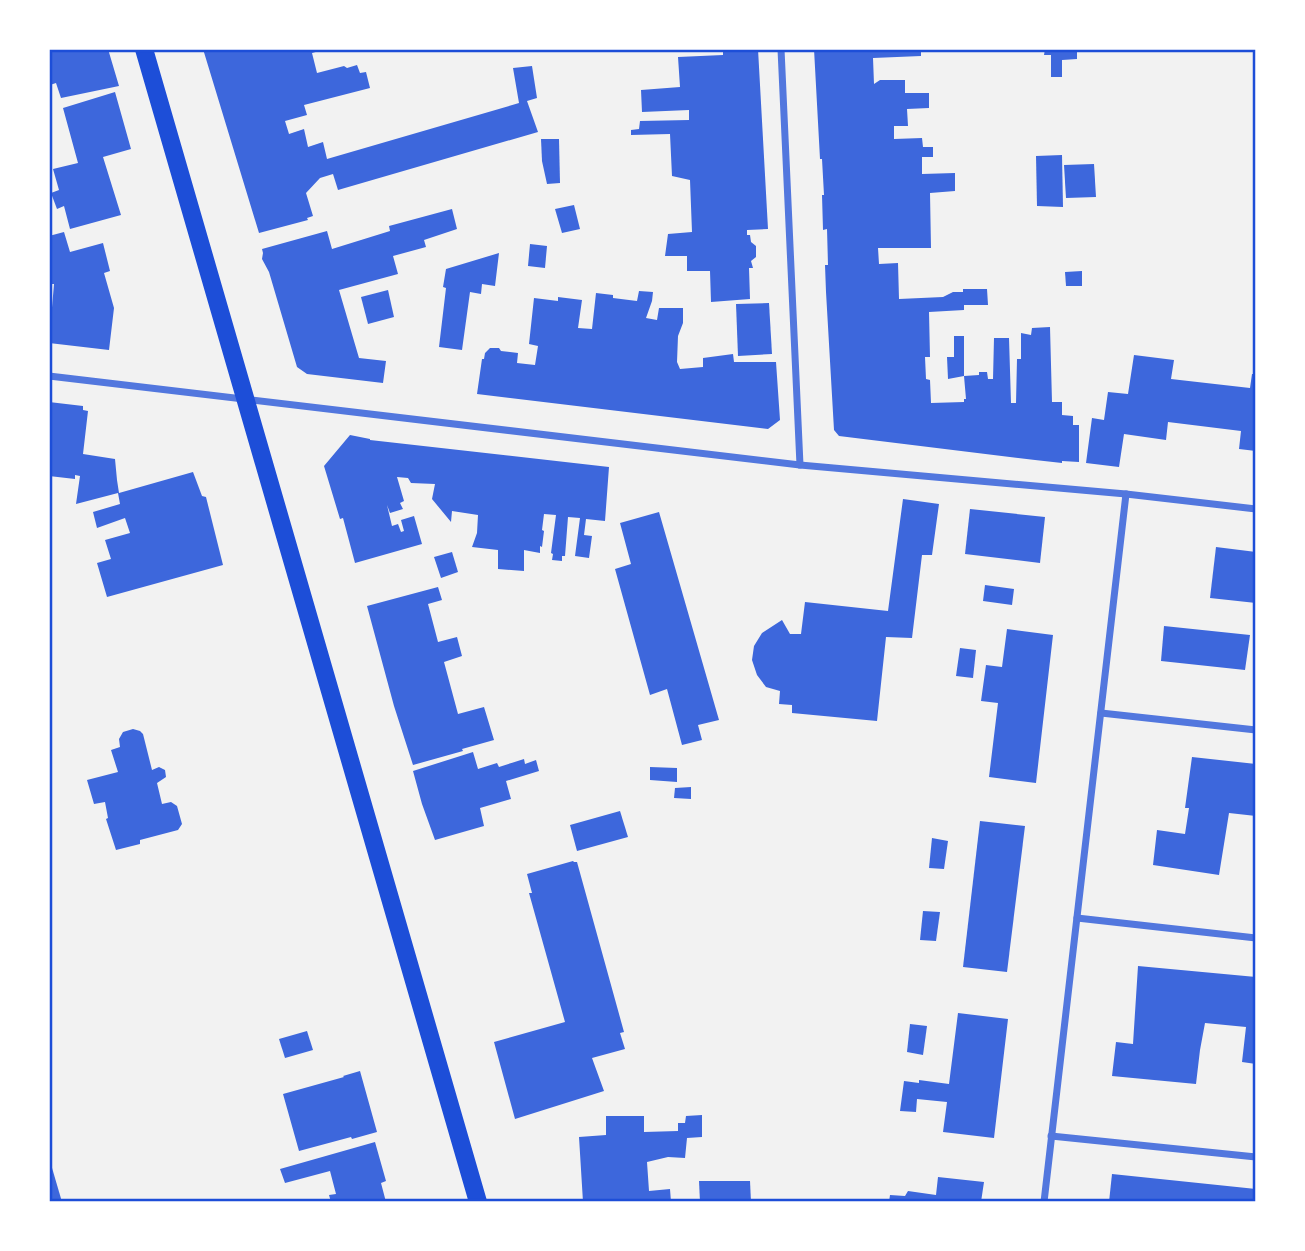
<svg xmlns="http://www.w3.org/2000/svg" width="1305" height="1251" font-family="Overpass,sans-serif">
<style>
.building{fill:#3d67dc}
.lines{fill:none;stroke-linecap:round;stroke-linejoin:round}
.minor{stroke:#5277de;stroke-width:7}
.primary{stroke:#1d4ed8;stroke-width:18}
.neatline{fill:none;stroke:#1d4ed8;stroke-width:2.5}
</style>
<rect width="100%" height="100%" fill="#f2f2f2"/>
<g class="building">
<path d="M50,49H108L119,86L61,98L56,83L50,85L49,80Z"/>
<path d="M203,49H326L312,53L317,73L344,66L347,68L357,65L360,73L366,72L370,88L304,105L307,115L285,121L289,134L304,129L308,147L323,142L327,159L519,103L513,68L532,66L537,98L527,101L538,132L338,190L333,174L320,178L306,193L313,216L307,218L308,220L259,233Z"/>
<path d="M723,49H758L768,229L747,230V235H750L751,242L756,246V257L751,261L753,268H749L750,299L711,302L710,271H687V256H665L668,234L692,232L690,180L672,176L670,134L631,135V130L639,129L640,121L689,120V110L642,112L641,90L680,87L678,57L723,55Z"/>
<path d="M814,49H921V56L873,58L874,84L880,80H905V93H929V108L907,109L908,126H894V139L922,138L923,147H933V157H922V174L955,173V191L930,193L931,248H878L879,264L898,263L899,299L943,297L953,292H963V289H987L988,305H964V310L929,312L930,357H925L926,379L930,380L931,403L964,402V399H966L964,376L948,379L947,357H954V336H964V376L979,375V372H987L988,379H993L994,338H1009L1011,403H1016L1017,359H1021V333L1031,335L1032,328L1050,327L1052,402H1062V415L1073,416V425H1079V462L1062,461V463L1035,460L839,436L834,430L826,292L825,265H828L827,229L823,230L822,195H824L822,159H820Z"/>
<path d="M1045,49H1077V59L1062,60V77H1051V55H1044Z"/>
<path d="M115,92L131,149L103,157L121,215L70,229L64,206L57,209L51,193L59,190L53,169L78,163L63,108Z"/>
<path d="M541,139H559L560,183L547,184L542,161Z"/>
<path d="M1062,155L1063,207L1037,206L1036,156Z"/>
<path d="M1094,164L1096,197L1066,198L1064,165Z"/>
<path d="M574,205L580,229L562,233L555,209Z"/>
<path d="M452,209L457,229L424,240L426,247L393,256L398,274L339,290L359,358L386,361L383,383L307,374L297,367L269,272L262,259L263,253L262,249L327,231L332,249L390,231L389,226Z"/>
<path d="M64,232L70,252L103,243L110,271L104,273L114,308L109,350L49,343L54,284H49V236Z"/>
<path d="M530,244L547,246L545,268L528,266Z"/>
<path d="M499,253L495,286L482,284L481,294L470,292L462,350L439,347L446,288L443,287L446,269Z"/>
<path d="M1082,271V286H1066L1065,272Z"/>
<path d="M388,290L394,317L368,324L361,297Z"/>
<path d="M639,291L653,292L652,301L646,318L657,320L659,308H683V323L678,336L677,362L680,369L703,367V358L733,354L734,362H776L780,420L768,429L477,394L482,359H484L485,353L490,348H499L501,351L518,353L517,363L535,365L538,346L529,344L534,298L558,301V297L582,300L578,328L592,329L596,293L613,295V298L637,301Z"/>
<path d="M769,303L772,354L738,356L736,304Z"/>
<path d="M1134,355L1174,360L1171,379L1250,388L1252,374H1256V451L1239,449L1241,431L1168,422L1166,440L1124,434L1119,467L1086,463L1092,418L1104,420L1108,392L1128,394Z"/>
<path d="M49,402L83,406V410L88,411L83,454L115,459L117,480L119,493L193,472L202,496L206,497L223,565L107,597L97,563L111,559L105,540L130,533L125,518L97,528L93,512L120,504L118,493L76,504L80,476L75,475V479L49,476Z"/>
<path d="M350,435L370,439V440L609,467L605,521L586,519L584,535L592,536L589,558L575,556L580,518L568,517L565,556H562V561L552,560L553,554L551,553L556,515L544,514L542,530L544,531L542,547L540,546V553L524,550V571L498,569V550L472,547L477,533L478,515L452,511L451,522L432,499L435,484L411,483L408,478L397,477L404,501L400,503L403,509L390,513L387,505L392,526L398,524L401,532L404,531L401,520L414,516L422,544L355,563L343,518L340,519L324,466Z"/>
<path d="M903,499L939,504L932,555H922L912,638L886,637L877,721L792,713V705L779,704L780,691L766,687L757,675L752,660L754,646L762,633L782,620L790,634H801L805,602L888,611Z"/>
<path d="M970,509L1045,517L1040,563L965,554Z"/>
<path d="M659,512L719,720L698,725L702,740L682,745L667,689L650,695L615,569L631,564L620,523Z"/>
<path d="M1216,547L1256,552V603L1210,598Z"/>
<path d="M452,552L458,572L441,578L434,557Z"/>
<path d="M985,585L1014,589L1012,605L983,601Z"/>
<path d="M438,587L442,600L428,604L438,642L457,637L462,656L444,662L458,714L484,707L494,740L462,749L463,751L413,765L394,706L367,606Z"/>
<path d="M1164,626L1250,635L1245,670L1161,661Z"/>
<path d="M1007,629L1053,635L1036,783L989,777L998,703L981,701L986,665L1002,667Z"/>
<path d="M960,648L976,650L973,678L956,676Z"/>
<path d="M133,729L140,731L143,734L152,770L159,767L165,770L166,777L157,783L162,804L171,802L177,806L182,824L178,830L140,840V844L116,850L106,819L108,818L105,802L94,804L87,780L118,772L111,750L120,747L119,739L123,732Z"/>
<path d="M473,752L478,769L497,763L499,767L524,759L525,764L536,760L539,771L506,781L511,799L480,808L484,826L435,840L422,804L413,771Z"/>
<path d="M1192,757L1256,764V816L1229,813L1219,875L1153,865L1157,830L1185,834L1189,808H1185Z"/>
<path d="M650,767L677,768V782L650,780Z"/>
<path d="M691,787V799L674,798L675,788Z"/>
<path d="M620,811L628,837L577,851L570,825Z"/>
<path d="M980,821L1025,826L1007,972L963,967Z"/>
<path d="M932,838L948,841L944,869L929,868Z"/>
<path d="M573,861L574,862H577L624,1032L620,1033L625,1049L592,1058L604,1091L515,1119L494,1042L565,1022L529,893H532L527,874Z"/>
<path d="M923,911L940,912L936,941L920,940Z"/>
<path d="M1138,966L1256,977V1064L1242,1062L1246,1027L1205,1023L1200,1050L1196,1084L1112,1076L1116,1042L1133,1044Z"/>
<path d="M958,1013L1008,1019L994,1138L943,1132L947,1102L917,1099L916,1112L900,1111L904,1081L919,1083V1080L949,1084Z"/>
<path d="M910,1024L927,1026L923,1055L907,1052Z"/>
<path d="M307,1031L313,1050L285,1058L279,1039Z"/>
<path d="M360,1071L377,1132L352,1139L351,1137L299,1151L283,1094L344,1077L343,1076Z"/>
<path d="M702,1115V1137L687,1138L685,1158L668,1157L647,1162L649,1191L670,1189L671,1202H583L579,1137L606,1135V1116H644V1132L678,1131V1123H685L686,1116Z"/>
<path d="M375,1142L386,1181L381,1183L386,1202H331L329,1195L336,1194L330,1171L285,1183L280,1169Z"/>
<path d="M49,1161H50L62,1202H49Z"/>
<path d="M1112,1174L1256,1189V1202H1109Z"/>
<path d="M938,1177L984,1182L981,1202H889L890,1195L905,1196L908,1191L936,1195Z"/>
<path d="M699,1181H750L751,1202H700Z"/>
</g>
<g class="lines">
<g class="minor">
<path d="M781,49L800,465"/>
<path d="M49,376L800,465L1126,494L1256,509"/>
<path d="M1101,713L1256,730"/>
<path d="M1077,918L1256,938"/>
<path d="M1051,1136L1256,1157"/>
<path d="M1044,1202L1126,494"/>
</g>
<path class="primary" d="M144,49L478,1202"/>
</g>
<rect width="1305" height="1251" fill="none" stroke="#ffffff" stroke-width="102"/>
<rect x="51" y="51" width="1203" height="1149" class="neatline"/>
</svg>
